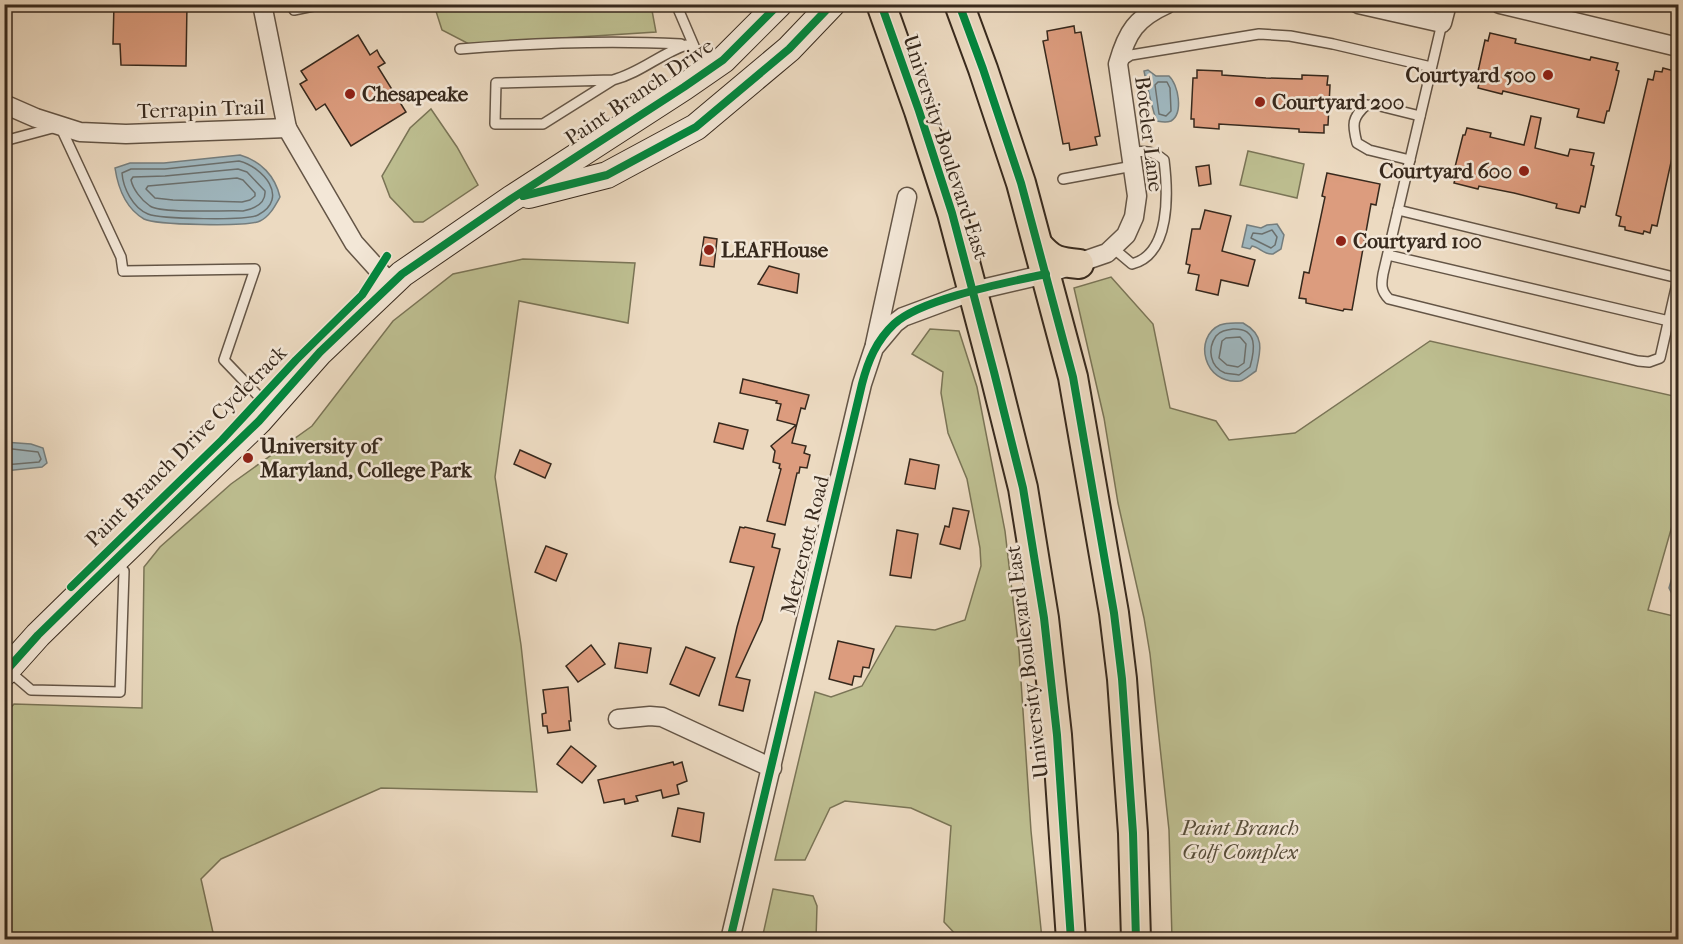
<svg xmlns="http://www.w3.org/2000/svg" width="1683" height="944" font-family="'IM FELL French Canon',serif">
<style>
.green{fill:#bdbe90;stroke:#7a7456;stroke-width:1.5}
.water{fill:#9fb7bf;stroke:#757e7e;stroke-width:1.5}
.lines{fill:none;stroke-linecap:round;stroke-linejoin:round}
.shore{stroke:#6b706e;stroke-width:1.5}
.building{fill:#dc9c7e;stroke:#37291d;stroke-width:1.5}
.lane-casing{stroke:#645546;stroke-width:12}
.street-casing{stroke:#645546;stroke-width:21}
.secondary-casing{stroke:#37291d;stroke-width:28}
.primary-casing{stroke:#37291d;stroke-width:32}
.lane{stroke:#f3e7d7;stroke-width:9}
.street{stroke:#f3e7d7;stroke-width:18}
.secondary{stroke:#f3e7d7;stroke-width:26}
.primary{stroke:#ecdac1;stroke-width:28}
.cycleway-casing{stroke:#f3e7d7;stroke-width:11}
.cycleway{stroke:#00873e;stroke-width:8}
.poi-dot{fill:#8f2418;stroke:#f3e7d7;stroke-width:2}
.labels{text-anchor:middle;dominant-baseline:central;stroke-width:5;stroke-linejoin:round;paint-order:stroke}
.poi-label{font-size:21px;font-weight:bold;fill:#37291d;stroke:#f3e7d7;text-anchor:start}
.street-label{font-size:21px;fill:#37291d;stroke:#f3e7d7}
.park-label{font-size:21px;font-style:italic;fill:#584e3a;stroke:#f3e7d7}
</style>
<rect width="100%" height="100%" fill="#ecdac1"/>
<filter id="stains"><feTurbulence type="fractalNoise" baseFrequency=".00333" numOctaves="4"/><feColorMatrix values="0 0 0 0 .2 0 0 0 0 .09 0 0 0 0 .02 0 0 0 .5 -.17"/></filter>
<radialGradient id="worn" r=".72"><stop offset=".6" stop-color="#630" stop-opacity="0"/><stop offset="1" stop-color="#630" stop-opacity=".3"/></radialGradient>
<g class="green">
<path d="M434,5H651L656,32L469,44L442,30Z"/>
<path d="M431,109L457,147L478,185L423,222H414L390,197L382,176L410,128Z"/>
<path d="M1248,151L1304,164L1297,198L1240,185Z"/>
<path d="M523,259L635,263L628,323L519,301L495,477L521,645L537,792L381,788L221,859L201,879L214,937L314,939H5V714L14,704L142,708L144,567L160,547L231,484L312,426L393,321L453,274Z"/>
<path d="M1111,277L1153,324L1170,408L1216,421L1229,440L1295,433L1430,341L1678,397V505L1648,610L1678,617V939H1172L1169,830L1150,654L1144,618L1118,503L1104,418L1074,288Z"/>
<path d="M930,329L959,331L977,387L1005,531L1019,651L1031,831L1042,939H960L944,922L951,826L911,808L845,801L830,808L805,860H775L815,692L831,697L862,686L896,626L935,630L965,620L981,566L980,548L967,479L948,433L941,393L943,372L912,354Z"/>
<path d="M773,889L813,896L817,906L816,939H762Z"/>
</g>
<g class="water">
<path d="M1148,70L1156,76H1169C1178,84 1184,113 1171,121C1166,123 1162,122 1157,121C1154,117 1145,76 1144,71Z"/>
<path d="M240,155C261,161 275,176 280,197C275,206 270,216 260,221C248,227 155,225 144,219C125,208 118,188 115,168L130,163H164Z"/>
<path d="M1277,224L1284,235L1281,249L1273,254C1263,255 1260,247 1252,246L1250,249L1242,247L1247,225L1261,228L1267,225Z"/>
<path d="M1243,323C1265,335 1261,350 1256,371C1251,374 1245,380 1240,381C1203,385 1193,337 1220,325C1227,322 1236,323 1243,323Z"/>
<path d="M4,442L31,444L43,448L47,463L42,467L5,471Z"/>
<path d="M1678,557V601L1675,600L1669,588Z"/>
</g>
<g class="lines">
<g class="shore">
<path d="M1158,82H1167L1170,88L1171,111L1166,116L1159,114L1155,85Z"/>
<path d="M239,161C263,167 290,198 258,215C247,221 160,219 148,214C133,208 123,188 122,173L131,169H165Z"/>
<path d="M238,169L247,172L265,191C266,204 253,209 243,211C224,210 163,214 150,206C141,200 133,189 131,180L133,177L165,176Z"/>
<path d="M237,178L243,180L255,193V196L250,200L242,202L173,200L155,198L146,189L148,186Z"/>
<path d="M1272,230L1277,237L1275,245L1271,248L1251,238L1253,233L1262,234Z"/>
<path d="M1233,329C1258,328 1255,349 1250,367L1239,375C1235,374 1229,374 1225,373C1210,367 1207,349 1216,336C1220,331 1226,330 1233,329Z"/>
<path d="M1240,337L1246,344L1244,363L1238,367L1227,365L1219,358L1222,341L1226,338Z"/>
<path d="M4,448L38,452L41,459L39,462L4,465"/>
</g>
</g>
<g class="building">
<path d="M114,4H187L186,66L121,65L120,44H113Z"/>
<path d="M1074,26L1075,33L1081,32L1100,136L1095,137L1097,145L1070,150L1069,143L1063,144L1043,41L1048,40L1047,31Z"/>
<path d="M1490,33L1516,39L1515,43L1590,60L1591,57L1618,63L1616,70L1619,71L1616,84L1609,111H1607L1604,123L1577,117L1579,109L1503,91L1502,94L1478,88L1480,79H1476L1479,67L1485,40L1488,41Z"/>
<path d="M358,35L370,55L377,50L380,56L385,63L378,67L406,112L351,146L325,104L316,110L300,84L307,80L301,71Z"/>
<path d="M1663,68L1678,72V145L1675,144L1657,226L1652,225L1650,233L1644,231L1643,234L1625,230V227L1619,226L1621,217L1616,215L1648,79L1653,80L1655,71L1662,72Z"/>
<path d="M1197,70L1222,71V75L1266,78L1302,79V75L1328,76L1327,85H1330L1328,125H1324V133L1299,132V129L1219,124V129L1194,127V119H1191L1193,78H1197Z"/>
<path d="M1531,116L1541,118L1535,148L1568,156L1570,149L1594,153L1591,165L1594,166L1585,207L1581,206L1579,213L1556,208L1557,204L1514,193L1479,186L1478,189L1454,183L1456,176L1453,175L1463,135H1465L1467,128L1491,133L1490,137L1524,145Z"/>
<path d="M1209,165L1211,184L1199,186L1196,167Z"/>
<path d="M1327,173L1380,184L1376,205L1371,204L1352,310L1344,309L1343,311L1306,303V299L1299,298L1304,272L1309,273L1325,197L1322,196Z"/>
<path d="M1205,210L1231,216L1222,251L1255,260L1248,286L1221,280L1218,295L1196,290L1199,275L1188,273L1190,265L1186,264L1192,229H1200Z"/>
<path d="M704,237L717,239L714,267L700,265Z"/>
<path d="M769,266L799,274L797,293L758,284Z"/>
<path d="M743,379L809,395L805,409L801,408L792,443L806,446L804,453L810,455L807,468L800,467L799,473H797L785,525L767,521L781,469L779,468L780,464L773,462L775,451L771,446L796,425L777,420L781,404L776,403L777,401L740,393Z"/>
<path d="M719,423L748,430L743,449L714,442Z"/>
<path d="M520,450L551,464L545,478L514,464Z"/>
<path d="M910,459L939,465L935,489L905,484Z"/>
<path d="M953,508L969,511L960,549L940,544L945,526L949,527Z"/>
<path d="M740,527L744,528L745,527L775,534L772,547L780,549L762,620L736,677L750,680L743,711L719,705L737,627L754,567L730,562Z"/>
<path d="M897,530L918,534L911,578L890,575Z"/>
<path d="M546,546L567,554L556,581L535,572Z"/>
<path d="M838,641L874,649L869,668L863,667L861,677L854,676L852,685L829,679Z"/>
<path d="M619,643L651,648L647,673L615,668Z"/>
<path d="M591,645L605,664L578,682L566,666Z"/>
<path d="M686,647L715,658L699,696L670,684Z"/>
<path d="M568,687L571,721H569L570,730L548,733L547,726H543L542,714L546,713L543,690Z"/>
<path d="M571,746L596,766L582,783L557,764Z"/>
<path d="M673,762L674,765L682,762L687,781L677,785L679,794L663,798L661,790L636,796L638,801L625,804L624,799L604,803L598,780Z"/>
<path d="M678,808L704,813L700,842L672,836Z"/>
</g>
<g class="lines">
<defs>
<g id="lane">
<path d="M293,4L294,10L323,4"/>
<path d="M676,4L694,46"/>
<path d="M1442,23L1383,274C1381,285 1381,291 1389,299L1638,361L1649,362L1660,358L1678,279"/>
<path d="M460,49C533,43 607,40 681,44"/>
<path d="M1120,62L1131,55L1259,34L1290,36L1333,44L1431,67"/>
<path d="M613,80L543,124H495L496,83L613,80C640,73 660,54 686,45L720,59"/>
<path d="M4,141L60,126L121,257L123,271L255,269L224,360L269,407"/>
<path d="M1410,160L1369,150L1357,143C1352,124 1352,118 1366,105L1380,106L1420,116"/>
<path d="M1063,179L1133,166"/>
<path d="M1398,210L1678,278"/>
<path d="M1113,248L1132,264C1171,254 1168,192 1164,160C1152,150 1146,151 1131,152"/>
<path d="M1388,255L1669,321"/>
<path d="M9,671L31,690L120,692L124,571L115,563"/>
</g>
<g id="street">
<path d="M262,4L287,128"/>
<path d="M1358,4L1442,23L1447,4"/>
<path d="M1500,4L1678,47"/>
<path d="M4,104L36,118L80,132L126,134L287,128L354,243L391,284"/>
<path d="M875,344L907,197"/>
<path d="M618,719L650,716L662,717L772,768"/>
<path d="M730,940L862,384L874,348L895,323L903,317L973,291L1046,274L1107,253L1126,235L1134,217L1137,196L1118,64C1127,32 1136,18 1167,4"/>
</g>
<g id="secondary">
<path d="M529,195L607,175L696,127L789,49L832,4"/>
<path d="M4,673L38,635L83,591L259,421L320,352L402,274L511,199L684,87L723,60L779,4"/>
</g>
<g id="primary">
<path d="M881,4L919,111L952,213L994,372L1023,488L1044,618L1057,735L1071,940"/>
<path d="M959,4L983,69L1021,183L1073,377L1114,613L1122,679L1133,833L1136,940"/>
<path d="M1038,245C1052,261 1058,262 1079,264"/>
</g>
</defs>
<use href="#lane" class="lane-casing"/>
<use href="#street" class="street-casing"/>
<use href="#secondary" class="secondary-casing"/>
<use href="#primary" class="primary-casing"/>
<use href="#lane" class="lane"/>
<use href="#street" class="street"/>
<use href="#secondary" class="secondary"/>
<use href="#primary" class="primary"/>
<defs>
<g id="cycleway">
<path d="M881,4L919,111L952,213L994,372L1023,488L1044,618L1057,735L1071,940"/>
<path d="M959,4L983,69L1021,183L1073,377L1114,613L1122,679L1133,833L1136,940"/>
<path d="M523,196L607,175L696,127L789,49L832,4"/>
<path d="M71,587L222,440L296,360L362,295L387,256"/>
<path d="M4,673L38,635L83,591L259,421L320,352L402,274L511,199L684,87L723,60L779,4"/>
<path d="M730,940L862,384C868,361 876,341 894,324C920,299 1009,282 1046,274"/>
</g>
</defs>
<use href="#cycleway" class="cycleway-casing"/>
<use href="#cycleway" class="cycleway"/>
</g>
<g class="poi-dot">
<circle cx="1548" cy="75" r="6"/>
<circle cx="350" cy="94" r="6"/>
<circle cx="1260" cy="102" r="6"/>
<circle cx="1524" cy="171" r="6"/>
<circle cx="1341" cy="241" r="6"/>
<circle cx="709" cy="250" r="6"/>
<circle cx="248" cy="458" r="6"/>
</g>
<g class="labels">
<g class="poi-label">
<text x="1536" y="75" text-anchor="end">Courtyard 500</text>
<text x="362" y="94">Chesapeake</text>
<text x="1272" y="102">Courtyard 200</text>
<text x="1512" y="171" text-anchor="end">Courtyard 600</text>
<text x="1353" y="241">Courtyard 100</text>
<text x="721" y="250">LEAFHouse</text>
<text x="260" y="446">University of<tspan x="260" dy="24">Maryland, College Park</tspan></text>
</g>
<g class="street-label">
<text transform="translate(639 92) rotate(-34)">Paint Branch Drive</text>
<text transform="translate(201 109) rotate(-2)">Terrapin Trail</text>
<text transform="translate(1149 134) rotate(83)">Boteler Lane</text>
<text transform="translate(946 147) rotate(72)">University Boulevard East</text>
<text transform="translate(186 446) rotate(-45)">Paint Branch Drive Cycletrack</text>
<text transform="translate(805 545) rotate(-76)">Metzerott Road</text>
<text transform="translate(1027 662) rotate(-97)">University Boulevard East</text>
</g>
<g class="park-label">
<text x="1240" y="828">Paint Branch<tspan x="1240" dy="24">Golf Complex</tspan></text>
</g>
</g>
<rect width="1683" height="944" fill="none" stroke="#ecdac1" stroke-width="24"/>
<rect x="6" y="6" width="1671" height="932" fill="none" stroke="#37291d" stroke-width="3"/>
<rect x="12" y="12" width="1659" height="920" fill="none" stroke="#37291d" stroke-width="1.5"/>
<rect width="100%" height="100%" filter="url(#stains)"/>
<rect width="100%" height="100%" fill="url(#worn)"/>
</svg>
